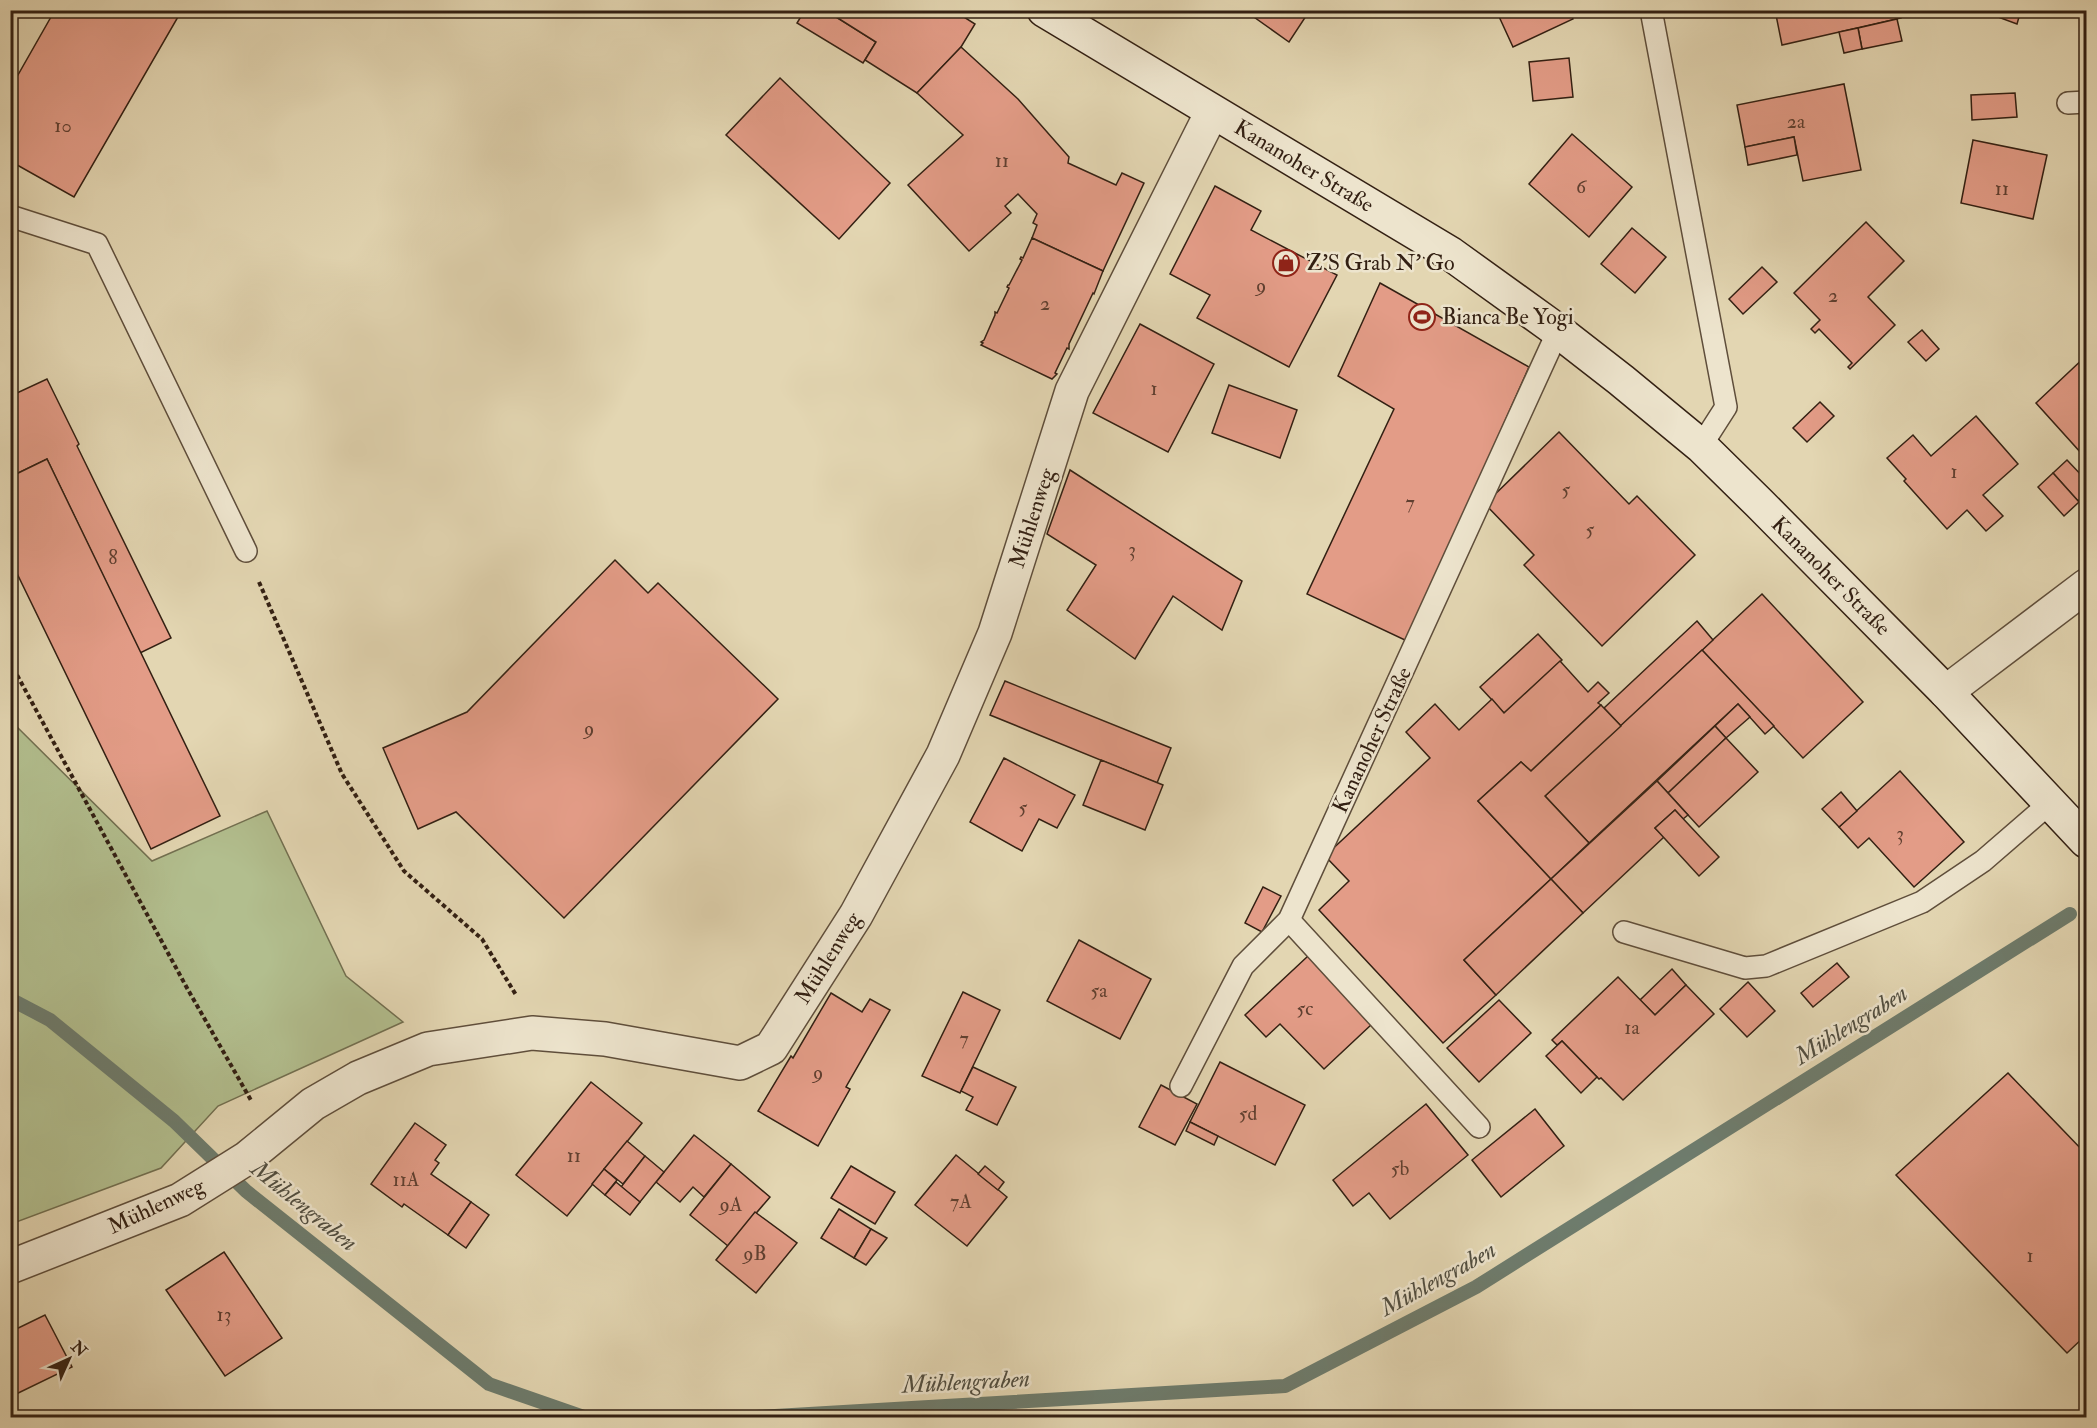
<svg xmlns="http://www.w3.org/2000/svg" width="2097" height="1428" font-family="'IM FELL Double Pica',serif">
<style>
.green{fill:#b2be8e;stroke:#726f50;stroke-width:1.5}
.lines{fill:none;stroke-linecap:round;stroke-linejoin:round}
.stream{stroke:#6e7c6d;stroke-width:14}
.building{fill:#e39c87;stroke:#332013;stroke-width:1.5}
.lane-casing{stroke:#5f4e3b;stroke-width:24}
.street-casing{stroke:#5f4e3b;stroke-width:36}
.secondary-casing{stroke:#332013;stroke-width:36}
.path{stroke:#332013;stroke-width:4;stroke-dasharray:4.5 3;stroke-linecap:butt}
.lane{stroke:#ede4cd;stroke-width:21}
.street{stroke:#ede4cd;stroke-width:33}
.secondary{stroke:#ede4cd;stroke-width:33}
.labels{text-anchor:middle;dominant-baseline:central;stroke-width:5;stroke-linejoin:round;paint-order:stroke}
.number-label{font-size:20px;fill:#5f3f30}
.street-label{font-size:22px;fill:#332013;stroke:#ede4cd}
.poi-label{font-size:22px;fill:#332013;stroke:#ede4cd;text-anchor:start}
.water-label{font-size:24px;font-style:italic;fill:#514e40;stroke:#ede4cd}
</style>
<rect width="100%" height="100%" fill="#e3d6b2"/>
<filter id="stains"><feTurbulence type="fractalNoise" baseFrequency=".00333" numOctaves="4"/><feColorMatrix values="0 0 0 0 .2 0 0 0 0 .09 0 0 0 0 .02 0 0 0 .5 -.17"/></filter>
<radialGradient id="worn" r=".72"><stop offset=".6" stop-color="#630" stop-opacity="0"/><stop offset="1" stop-color="#630" stop-opacity=".3"/></radialGradient>
<path class="green" d="M10,720L152,861L267,811L346,976L403,1022L218,1106L161,1168L11,1224Z"/>
<g class="lines">
<g class="stream">
<path d="M10,999L50,1020L174,1121L246,1191L489,1384L587,1418"/>
<path d="M740,1418L1285,1386L1476,1287L2070,914"/>
</g>
</g>
<g class="building">
<path d="M55,10H182L74,197L10,161V89Z"/>
<path d="M805,10H825L876,42L863,63L797,23Z"/>
<path d="M825,10H953L975,24L961,47L917,93L865,60L876,42Z"/>
<path d="M1244,10H1310L1289,42Z"/>
<path d="M1496,10H1569L1573,19L1513,47Z"/>
<path d="M1775,10H1899L1901,18L1782,45Z"/>
<path d="M1986,10H2021L2017,24L1987,13Z"/>
<path d="M1897,19L1902,41L1862,49L1858,28Z"/>
<path d="M1858,28L1862,49L1844,53L1839,32Z"/>
<path d="M961,47L1018,99L1069,157L1068,163L1116,185L1122,173L1144,183L1103,271L1032,238L1037,225L1033,223L1037,214L1018,194L1005,206L1011,213L969,251L908,185L963,135L917,93Z"/>
<path d="M1569,58L1573,97L1533,101L1529,62Z"/>
<path d="M780,78L890,183L839,239L726,135Z"/>
<path d="M1844,84L1861,170L1803,181L1794,137L1745,147L1737,105Z"/>
<path d="M2015,93L2017,117L1972,120L1971,95Z"/>
<path d="M1572,134L1632,187L1589,237L1529,184Z"/>
<path d="M1794,137L1797,155L1748,165L1745,147Z"/>
<path d="M1973,140L2047,155L2033,219L1961,203Z"/>
<path d="M1215,186L1261,211L1251,230L1337,275L1289,367L1197,318L1210,295L1170,274Z"/>
<path d="M1866,222L1904,261L1868,297L1895,325L1850,369L1848,367L1852,363L1819,329L1815,333L1811,329L1820,320L1794,293Z"/>
<path d="M1632,228L1666,257L1635,293L1601,264Z"/>
<path d="M1032,238L1103,271L1094,294L1093,293L1069,344V349L1067,348L1055,373L1057,374L1052,379L981,345L983,343L981,342L984,340L995,315V312L997,313L1009,288L1007,287L1008,285H1009L1022,260L1020,259L1021,257L1023,258Z"/>
<path d="M1762,267L1777,282L1743,314L1729,299Z"/>
<path d="M1380,283L1529,367L1407,641L1307,594L1394,409L1338,376Z"/>
<path d="M1140,324L1214,364L1168,452L1093,413Z"/>
<path d="M1922,330L1939,349L1926,361L1908,342Z"/>
<path d="M2086,356V449L2082,454L2036,403Z"/>
<path d="M47,379L79,444L77,446L171,638L140,653L47,459L10,477V380L17,393Z"/>
<path d="M1229,385L1297,410L1280,458L1212,433Z"/>
<path d="M1820,402L1834,416L1807,442L1793,428Z"/>
<path d="M1976,416L2018,464L1983,495L2003,516L1986,531L1967,510L1947,529L1904,481L1906,479L1887,458L1913,435L1931,456Z"/>
<path d="M1559,432L1629,504L1637,496L1695,555L1602,646L1524,565L1534,555L1485,504Z"/>
<path d="M47,459L220,816L151,849L10,559V477Z"/>
<path d="M2067,460L2086,480V493L2078,501L2053,473Z"/>
<path d="M1070,470L1242,581L1222,630L1173,596L1135,659L1067,610L1096,565L1047,534Z"/>
<path d="M2053,473L2079,502L2064,516L2038,487Z"/>
<path d="M615,560L648,593L658,583L778,699L564,918L456,812L418,829L383,748L467,712Z"/>
<path d="M1762,594L1863,702L1803,758L1702,650Z"/>
<path d="M1697,621L1713,640L1621,726L1604,708Z"/>
<path d="M1538,634L1562,660L1504,713L1480,687Z"/>
<path d="M1702,650L1774,726L1765,734L1738,704L1589,843L1545,796Z"/>
<path d="M1560,661L1588,692L1598,682L1609,693L1598,703L1601,705L1531,771L1521,762L1478,801L1551,879L1464,960L1496,995L1443,1043L1319,910L1349,881L1325,856L1430,758L1406,732L1435,704L1459,730L1492,699L1504,713Z"/>
<path d="M1005,681L1171,748L1157,783L990,715Z"/>
<path d="M1738,704L1750,717L1726,738L1715,726Z"/>
<path d="M1601,705L1621,726L1545,796L1589,843L1551,879L1478,801L1521,762L1531,771Z"/>
<path d="M1715,726L1726,738L1668,793L1657,781Z"/>
<path d="M1726,738L1758,772L1699,827L1668,793Z"/>
<path d="M1004,758L1075,795L1057,828L1039,819L1022,851L970,822Z"/>
<path d="M1101,760L1163,785L1145,830L1083,805Z"/>
<path d="M1900,771L1964,842L1914,887L1869,838L1858,848L1839,827Z"/>
<path d="M1657,781L1688,815L1683,819L1675,810L1655,828L1664,837L1583,913L1551,879Z"/>
<path d="M1841,792L1857,811L1839,827L1822,809Z"/>
<path d="M1675,810L1719,857L1699,876L1655,828Z"/>
<path d="M1551,879L1583,913L1496,995L1464,960Z"/>
<path d="M1263,887L1281,896L1262,932L1245,923Z"/>
<path d="M1079,940L1151,979L1120,1039L1047,1001Z"/>
<path d="M1308,956L1372,1024L1324,1069L1280,1024L1266,1037L1245,1015Z"/>
<path d="M1837,963L1849,977L1813,1007L1801,993Z"/>
<path d="M1672,969L1686,985L1655,1015L1640,1000Z"/>
<path d="M1618,977L1655,1015L1686,985L1714,1014L1623,1100L1601,1078L1599,1079L1562,1041L1557,1045L1552,1040Z"/>
<path d="M1748,982L1775,1011L1747,1037L1720,1009Z"/>
<path d="M963,992L1000,1010L960,1093L922,1076Z"/>
<path d="M831,993L862,1012L870,999L890,1010L846,1087L850,1089L818,1146L758,1111L791,1056L793,1058Z"/>
<path d="M1499,1000L1531,1033L1479,1082L1447,1048Z"/>
<path d="M1562,1041L1597,1077L1581,1093L1546,1056Z"/>
<path d="M1220,1062L1305,1105L1275,1165L1190,1122Z"/>
<path d="M973,1067L1016,1087L997,1125L966,1110L973,1097L961,1091Z"/>
<path d="M2008,1073L2086,1154V1335L2067,1353L1896,1175Z"/>
<path d="M591,1082L642,1123L567,1216L516,1175Z"/>
<path d="M1161,1085L1197,1104L1175,1145L1139,1127Z"/>
<path d="M1426,1104L1468,1155L1390,1219L1369,1193L1353,1206L1333,1180Z"/>
<path d="M1535,1109L1564,1146L1501,1197L1472,1160Z"/>
<path d="M1190,1122L1218,1136L1214,1145L1186,1131Z"/>
<path d="M415,1123L446,1145L435,1160L439,1163L431,1174L471,1202L448,1235L404,1204L402,1207L371,1184Z"/>
<path d="M694,1135L731,1164L704,1197L693,1187L680,1202L656,1182Z"/>
<path d="M627,1141L645,1156L623,1184L604,1169Z"/>
<path d="M956,1155L1007,1197L967,1246L915,1205Z"/>
<path d="M645,1156L664,1172L640,1202L621,1187Z"/>
<path d="M731,1164L770,1197L728,1246L690,1215Z"/>
<path d="M851,1166L895,1192L875,1224L831,1198Z"/>
<path d="M985,1166L1004,1182L998,1190L978,1174Z"/>
<path d="M604,1169L617,1180L605,1195L592,1184Z"/>
<path d="M616,1182L640,1202L630,1215L605,1195Z"/>
<path d="M471,1202L489,1215L466,1248L448,1235Z"/>
<path d="M839,1209L871,1229L854,1258L821,1238Z"/>
<path d="M755,1212L797,1243L756,1293L716,1260Z"/>
<path d="M871,1229L887,1238L866,1265L854,1258Z"/>
<path d="M224,1252L282,1338L225,1376L166,1290Z"/>
<path d="M45,1315L72,1367L10,1397V1332Z"/>
</g>
<g class="lines">
<defs>
<g id="lane">
<path d="M1651,10L1726,407L1701,446"/>
<path d="M2068,103L2086,102"/>
<path d="M10,216L97,244L246,551"/>
<path d="M1289,920L1479,1127"/>
<path d="M1624,932L1745,968L1766,966L1922,902L1983,861L2050,803"/>
<path d="M1181,1086L1243,966L1289,920L1558,331"/>
</g>
<g id="street">
<path d="M1946,692L2086,586"/>
<path d="M10,1267L180,1200L247,1158L313,1104L358,1078L428,1049L532,1033L605,1039L740,1063L771,1048L856,915L943,755L995,633L1072,391L1212,112"/>
</g>
<path id="secondary" d="M1044,10L1451,254L1558,331L1621,380L1701,446L1759,503L1946,692L2086,841"/>
</defs>
<use href="#lane" class="lane-casing"/>
<use href="#street" class="street-casing"/>
<use href="#secondary" class="secondary-casing"/>
<g class="path">
<path d="M259,582L342,774L404,871L482,939L516,995"/>
<path d="M10,662L187,988L252,1102"/>
</g>
<use href="#lane" class="lane"/>
<use href="#street" class="street"/>
<use href="#secondary" class="secondary"/>
</g>
<defs>
<symbol id="shop-ring" viewBox="-11 -11 22 22"><circle r="9.5" fill="#ede4cd" stroke="#8f2418" stroke-width="1.5"/><path d="M-5-2.5h2.3a2.7 3.5 0 0 1 5.4 0H5L5.5 6h-11ZM-1.5-2.5h3a1.5 2.3 0 0 0-3 0Z" fill="#8f2418"/></symbol>
<symbol id="stadium-ring" viewBox="-11 -11 22 22"><circle r="9.5" fill="#ede4cd" stroke="#8f2418" stroke-width="1.5"/><path d="M0-5a6.5 5 0 1 0 0 10a6.5 5 0 1 0 0-10ZM-3.5-1.8h7v3.6h-7Z" fill="#8f2418"/></symbol>
</defs>
<g fill-rule="evenodd">
<use href="#shop-ring" x="1271" y="248" width="30" height="30"/>
<use href="#stadium-ring" x="1407" y="302" width="30" height="30"/>
</g>
<g class="labels">
<g class="number-label">
<text x="1796" y="121">2a</text>
<text x="63" y="125">10</text>
<text x="1002" y="160">11</text>
<text x="1581" y="186">6</text>
<text x="2002" y="188">11</text>
<text x="1261" y="285">9</text>
<text x="1833" y="295">2</text>
<text x="1045" y="303">2</text>
<text x="1154" y="388">1</text>
<text x="1954" y="471">1</text>
<text x="1566" y="489">5</text>
<text x="1410" y="502">7</text>
<text x="1590" y="529">5</text>
<text x="1132" y="549">3</text>
<text x="113" y="557">8</text>
<text x="589" y="728">9</text>
<text x="1023" y="807">5</text>
<text x="1900" y="833">3</text>
<text x="1099" y="990">5a</text>
<text x="1305" y="1008">5c</text>
<text x="1632" y="1027">1a</text>
<text x="964" y="1038">7</text>
<text x="818" y="1072">9</text>
<text x="1248" y="1113">5d</text>
<text x="574" y="1155">11</text>
<text x="1400" y="1168">5b</text>
<text x="406" y="1179">11A</text>
<text x="961" y="1201">7A</text>
<text x="731" y="1204">9A</text>
<text x="755" y="1253">9B</text>
<text x="2030" y="1255">1</text>
<text x="224" y="1314">13</text>
</g>
<g class="street-label">
<text transform="translate(1304 166) rotate(31)">Kananoher Straße</text>
<text transform="translate(1032 518) rotate(-72)">Mühlenweg</text>
<text transform="translate(1831 576) rotate(45)">Kananoher Straße</text>
<text transform="translate(1372 740) rotate(-65)">Kananoher Straße</text>
<text transform="translate(828 958) rotate(-58)">Mühlenweg</text>
<text transform="translate(156 1206) rotate(-25)">Mühlenweg</text>
</g>
<g class="poi-label">
<text x="1306" y="263">Z'S Grab N' Go</text>
<text x="1442" y="317">Bianca Be Yogi</text>
</g>
<g class="water-label">
<text transform="translate(1851 1025) rotate(-32)">Mühlengraben</text>
<text transform="translate(304 1206) rotate(39)">Mühlengraben</text>
<text transform="translate(1438 1279) rotate(-29)">Mühlengraben</text>
<text transform="translate(966 1382) rotate(-3)">Mühlengraben</text>
</g>
</g>
<rect width="2097" height="1428" fill="none" stroke="#e3d6b2" stroke-width="36"/>
<rect x="12" y="12" width="2073" height="1404" fill="none" stroke="#332013" stroke-width="3"/>
<rect x="18" y="18" width="2061" height="1392" fill="none" stroke="#332013" stroke-width="1.5"/>
<g transform="translate(69 1359) rotate(45)" stroke="#ede4cd" stroke-width="4.5" paint-order="stroke">
<path d="M0-4.5L10 22L0 15L-10 22Z" fill="#332013"/>
<text y="-9" font-size="16" font-weight="bold" text-anchor="middle" fill="#332013">N</text>
</g>
<rect width="100%" height="100%" filter="url(#stains)"/>
<rect width="100%" height="100%" fill="url(#worn)"/>
</svg>
